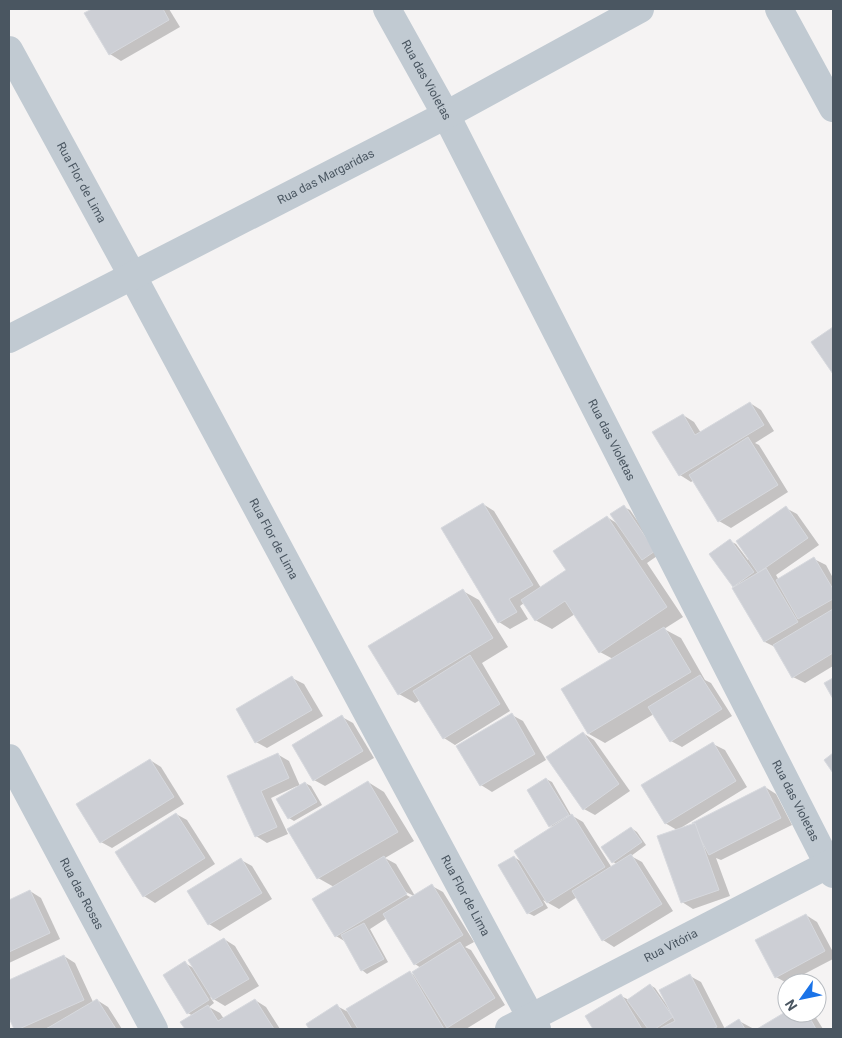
<svg xmlns="http://www.w3.org/2000/svg" width="842" height="1038" font-family="Roboto,sans-serif">
<style>
.shadow{fill:#0003;fill-rule:evenodd}
.building{fill:#cdcfd5;stroke:#d7d9de}
.lines{fill:none;stroke-linecap:round;stroke-linejoin:round}
.minor{stroke:#c1cad2;stroke-width:28}
.labels{text-anchor:middle;dominant-baseline:central;stroke-width:4;stroke-linejoin:round;paint-order:stroke}
.street-label{font-size:12px;fill:#4a5661;stroke:#fff}
</style>
<rect width="100%" height="100%" fill="#f5f3f3"/>
<g class="shadow">
<path d="M94,9H169L180,27L121,61L110,54L86,14Z"/>
<path d="M750,403L761,410L774,431L755,443L759,445L788,492L731,528L719,521L694,480L691,482L680,475L683,415L694,422L701,433Z"/>
<path d="M483,504L494,511L541,588L567,570L607,517L618,524L624,507L630,510L660,554L647,563L683,617L664,629L681,638L705,680L711,683L732,716L682,747L671,741L654,714L605,743L589,734L613,659L600,652L575,614L552,629L535,620L524,603L520,606L528,619L510,629L499,622Z"/>
<path d="M786,508L797,514L819,545L776,575L779,580L814,559L826,565L833,578V666L805,683L793,677L777,648L765,642L733,589L736,587L734,586L730,541L736,544L748,560Z"/>
<path d="M463,591L479,600L508,647L482,663L510,711L455,745L444,738L420,700L415,703L399,694Z"/>
<path d="M292,678L304,684L323,716L267,748L256,742Z"/>
<path d="M512,715L523,721L546,760L492,792L481,785Z"/>
<path d="M342,717L353,723L374,758L325,786L314,780Z"/>
<path d="M583,733L594,740L630,791L595,815L584,809Z"/>
<path d="M713,744L725,750L747,787L679,829L693,825L765,787L776,794L792,825L721,860L716,858L730,896L693,909L682,902L677,830L665,823Z"/>
<path d="M277,754L289,761L300,786L305,783L311,786L322,805L294,821L289,818L297,786L271,798L288,834L267,843L256,836L229,777Z"/>
<path d="M150,760L161,767L184,804L112,848L101,842Z"/>
<path d="M546,779L552,782L571,815L583,822L612,868L617,864L613,862L631,828L637,832L646,845L631,856L642,862L673,911L614,947L603,940L577,897L559,909L543,900L548,908L534,916L528,913L514,857L522,862L553,827L550,826Z"/>
<path d="M368,782L384,792L414,841L385,858L396,864L415,896L432,886L443,892L474,942L465,947L471,950L505,1005L466,1029H311L308,1024L337,1006L350,1013L410,973L416,976L421,968L415,964L387,918L370,929L388,962L367,974L362,970L346,942L336,936L334,887L318,878L289,830ZM402,890L414,896L412,898L401,892Z"/>
<path d="M176,814L187,820L215,864L155,903L144,896Z"/>
<path d="M241,860L252,866L272,899L220,931L209,924L189,891Z"/>
<path d="M30,891L41,898L60,939L9,963V901Z"/>
<path d="M806,915L817,922L833,952V959L787,983L776,977Z"/>
<path d="M224,939L235,946L259,986L225,1006L210,997L214,1003L209,1007L220,1013L224,1019L255,1000L266,1007L280,1029H186L182,1022L193,1016L188,1013L185,963L195,969Z"/>
<path d="M64,956L75,963L93,1002L97,1000L108,1007L122,1029H49L50,1027L44,1029H15L9,1015V981Z"/>
<path d="M690,976L701,982L725,1029L739,1021L754,1029H595L587,1017L621,996L629,1000L650,985L655,988L666,1004Z"/>
<path d="M787,1013H813L823,1029H759Z"/>
</g>
<g class="building">
<path d="M92,9H163L169,20L109,55L84,13Z"/>
<path d="M833,327V374L811,342Z"/>
<path d="M750,402L764,425L679,476L652,432L683,414L695,435Z"/>
<path d="M748,437L778,485L718,522L689,475Z"/>
<path d="M483,503L533,585L509,599L517,612L498,623L441,528Z"/>
<path d="M624,505L655,551L642,560L610,514Z"/>
<path d="M786,506L808,538L758,573L736,541Z"/>
<path d="M607,516L667,607L599,653L565,601L535,621L521,600L566,570L553,551Z"/>
<path d="M730,539L754,572L733,587L709,554Z"/>
<path d="M814,557L833,589V599L798,619L776,580Z"/>
<path d="M766,568L798,622L764,642L732,588Z"/>
<path d="M463,589L493,638L398,695L368,646Z"/>
<path d="M833,609V653L792,678L773,645Z"/>
<path d="M664,627L691,672L588,734L561,689Z"/>
<path d="M470,655L500,704L443,739L413,691Z"/>
<path d="M700,675L722,709L670,742L648,707Z"/>
<path d="M292,676L312,710L255,743L236,709Z"/>
<path d="M833,678V699L824,683Z"/>
<path d="M512,713L535,754L480,786L456,746Z"/>
<path d="M342,715L363,751L313,781L292,745Z"/>
<path d="M583,732L619,784L583,810L546,757Z"/>
<path d="M713,742L736,781L665,824L641,785Z"/>
<path d="M278,753L289,778L261,791L277,827L255,837L227,776Z"/>
<path d="M833,753V773L824,760Z"/>
<path d="M150,759L174,797L100,843L76,804Z"/>
<path d="M546,778L569,815L549,827L527,790Z"/>
<path d="M368,781L398,832L317,879L287,829Z"/>
<path d="M305,782L317,802L288,819L276,799Z"/>
<path d="M765,786L781,818L709,855L692,823Z"/>
<path d="M176,813L205,858L143,897L115,852Z"/>
<path d="M572,814L605,867L547,903L514,851Z"/>
<path d="M695,823L719,890L681,903L657,836Z"/>
<path d="M631,827L642,842L612,863L601,847Z"/>
<path d="M631,854L662,904L602,941L572,891Z"/>
<path d="M384,856L407,894L335,937L312,899Z"/>
<path d="M514,856L543,905L527,914L498,865Z"/>
<path d="M241,858L262,893L208,925L187,891Z"/>
<path d="M432,884L463,935L414,965L383,914Z"/>
<path d="M30,890L50,933L9,952V900Z"/>
<path d="M806,914L825,951L775,978L755,940Z"/>
<path d="M364,923L384,959L361,971L341,935Z"/>
<path d="M224,938L249,979L213,1000L188,960Z"/>
<path d="M460,942L495,998L447,1028L412,972Z"/>
<path d="M64,955L84,1000L19,1029H14L9,1018V980Z"/>
<path d="M185,961L209,1000L187,1014L163,975Z"/>
<path d="M410,971L444,1029H358L346,1009Z"/>
<path d="M690,974L717,1027L712,1029H659L675,1021L659,990Z"/>
<path d="M650,984L673,1017L655,1029H648L627,1000Z"/>
<path d="M621,994L642,1029H593L585,1016Z"/>
<path d="M97,999L116,1029H46Z"/>
<path d="M255,999L274,1029H185L180,1022L208,1005L218,1021Z"/>
<path d="M337,1004L352,1029H309L306,1024Z"/>
<path d="M787,1011L807,1013L816,1029H757Z"/>
<path d="M739,1019L745,1029H723Z"/>
</g>
<g class="lines">
<g class="minor">
<path id="s1" d="M387,9L446,115L833,874"/>
<path d="M779,9L833,108"/>
<path id="s2" d="M9,50L132,275L537,1029"/>
<path id="s3" d="M9,339L446,115L640,9"/>
<path id="s4" d="M9,758L154,1029"/>
<path id="s5" d="M509,1029L833,862"/>
</g>
</g>
<g class="labels">
<g class="street-label">
<text stroke="none"><textPath href="#s1" startOffset="81">Rua das Violetas</textPath></text>
<text stroke="none"><textPath href="#s3" startOffset="356">Rua das Margaridas</textPath></text>
<text stroke="none"><textPath href="#s2" startOffset="151">Rua Flor de Lima</textPath></text>
<text stroke="none"><textPath href="#s1" startOffset="486">Rua das Violetas</textPath></text>
<text stroke="none"><textPath href="#s2" startOffset="556">Rua Flor de Lima</textPath></text>
<text stroke="none"><textPath href="#s1" startOffset="891">Rua das Violetas</textPath></text>
<text stroke="none"><textPath href="#s4" startOffset="154">Rua das Rosas</textPath></text>
<text stroke="none"><textPath href="#s2" startOffset="961">Rua Flor de Lima</textPath></text>
<text stroke="none"><textPath href="#s5" startOffset="182">Rua Vitória</textPath></text>
</g>
</g>
<rect width="842" height="1038" fill="none" stroke="#4a5661" stroke-width="20"/>
<g transform="translate(802 998) rotate(237)"><circle r="24" fill="#ffffff" stroke="#b7bbc0"/>
<path d="M0-4L9 19L0 12L-9 19Z" fill="#1a73e8"/>
<text y="-8" font-size="14" font-weight="bold" text-anchor="middle" fill="#4a5661">N</text>
</g>
</svg>
